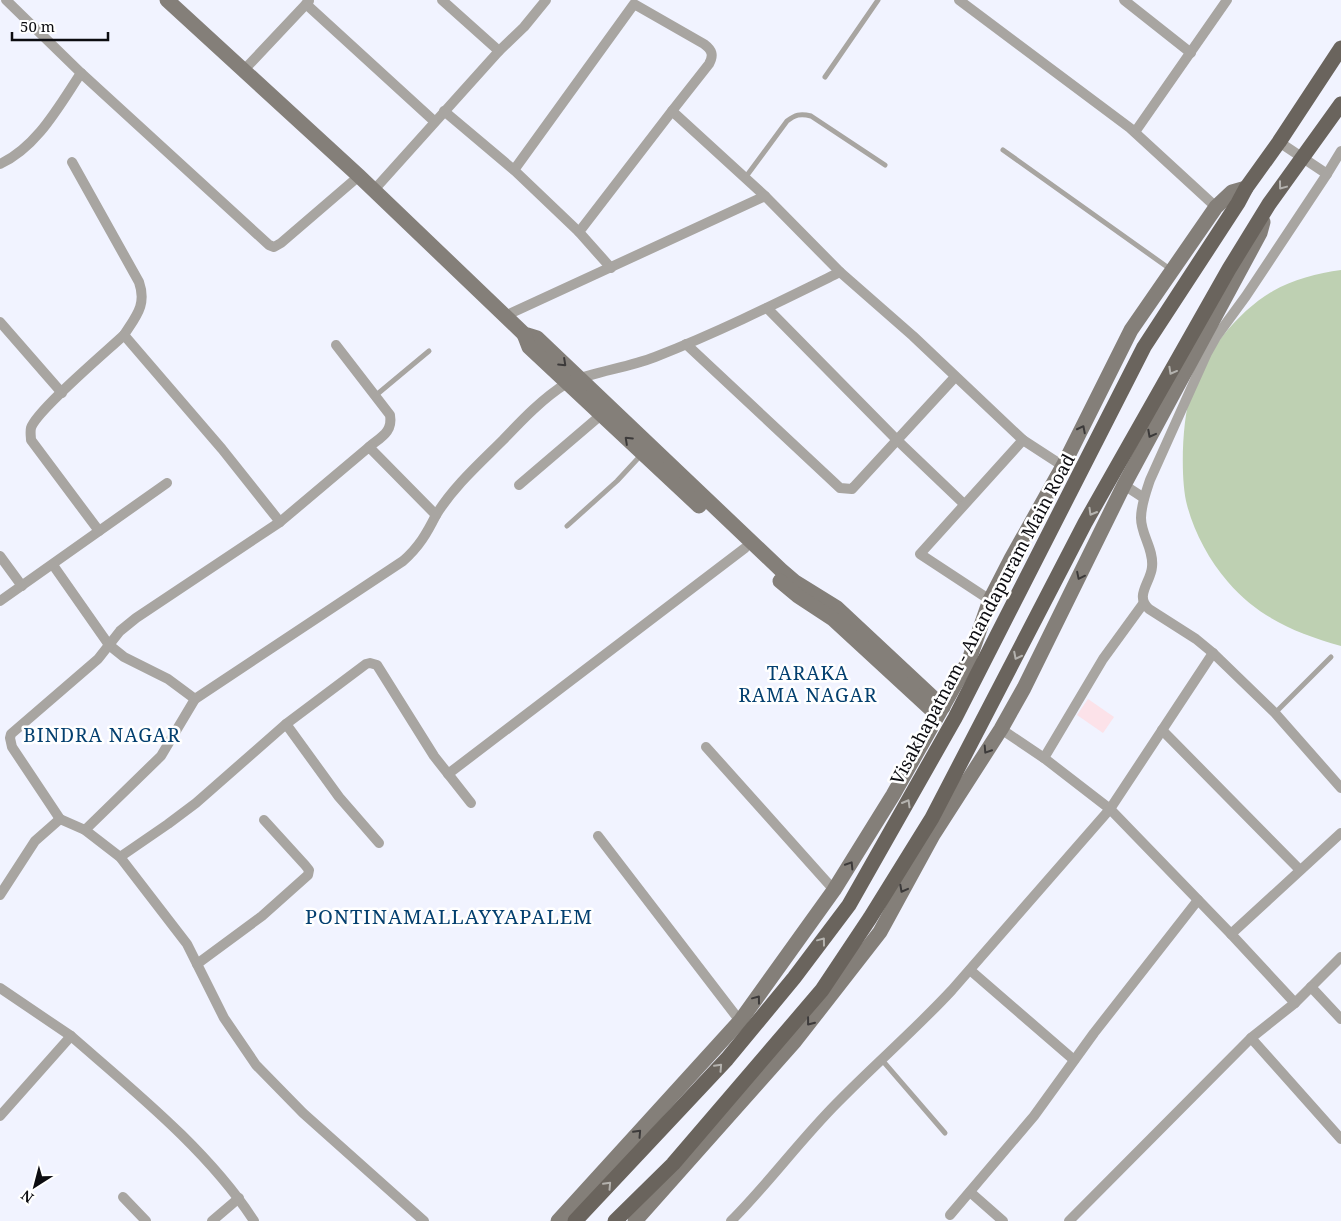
<svg xmlns="http://www.w3.org/2000/svg" width="1341" height="1221" font-family="'Noto Serif',serif">
<style>
.education{fill:#fce2e9}
.pitch{fill:#bed0b2}
.lines{fill:none;stroke-linecap:round;stroke-linejoin:round}
.lane{stroke:#a8a5a1;stroke-width:5}
.street{stroke:#a8a5a1;stroke-width:10}
.secondary{stroke:#847f79;stroke-width:15}
.primary{stroke:#6a645d;stroke-width:15}
.oneway{stroke:#b4b2ae}
.oneway2{stroke:#3c3a3a}
.labels{text-anchor:middle;dominant-baseline:central;stroke-width:5;stroke-linejoin:round;paint-order:stroke}
.street-label{font-size:18px;fill:#0c0c10;stroke:#fff}
.neighbourhood-label{font-size:19px;letter-spacing:1px;fill:#033f6f;stroke:#fff}
.quarter-label{font-size:20px;letter-spacing:1px;fill:#033f6f;stroke:#fff}
</style>
<rect width="100%" height="100%" fill="#f1f3ff"/>
<path class="education" d="M1088,699L1114,717L1103,733L1077,715Z"/>
<path class="pitch" d="M1341,270V646C1296,633 1259,618 1228,582C1209,560 1194,532 1187,505C1180,479 1182,419 1191,393C1204,354 1237,312 1273,291C1292,280 1318,273 1341,270Z"/>
<g class="lines">
<g class="lane">
<path d="M825,77L878,0"/>
<path d="M1003,150L1170,269"/>
<path d="M745,178L787,121C795,115 800,113 811,116L885,165"/>
<path d="M375,396L429,351"/>
<path d="M567,526L617,481L642,454"/>
<path d="M1275,713L1331,657"/>
<path d="M882,1060L945,1133"/>
</g>
<g class="street">
<path d="M6,0L81,73L269,245L274,247L281,243L359,176"/>
<path d="M442,0L499,51L524,27L546,0"/>
<path d="M959,0L1130,128L1216,207"/>
<path d="M1124,0L1191,53"/>
<path d="M306,4L434,121"/>
<path d="M244,70L309,1"/>
<path d="M444,111L514,170"/>
<path d="M1135,132L1227,0"/>
<path d="M1279,142L1327,174L1341,151"/>
<path d="M72,162L139,282C147,305 136,316 124,335"/>
<path d="M0,164C37,147 59,106 81,73"/>
<path d="M1327,174L1246,296L1216,337L1207,353L1150,480C1146,492 1141,505 1141,518C1141,535 1154,549 1152,567C1151,582 1134,596 1149,609L1196,639L1213,653L1275,713L1341,788"/>
<path d="M374,190L499,51"/>
<path d="M579,232L514,170L634,4L704,44C712,50 714,55 709,64L672,111"/>
<path d="M611,268L579,232L672,111L765,196"/>
<path d="M767,308L897,440L964,504"/>
<path d="M505,316L765,196L840,272"/>
<path d="M0,322L62,393"/>
<path d="M686,344L840,488L852,489L955,377"/>
<path d="M336,345L390,415C393,432 381,437 369,447"/>
<path d="M519,485L601,415"/>
<path d="M1124,485L1144,498"/>
<path d="M436,515C454,486 479,464 503,440C523,419 543,398 567,383C596,371 627,368 655,357C719,332 779,302 840,272L913,336L1023,440"/>
<path d="M99,531L31,440C31,437 30,432 31,428C36,411 107,351 124,335L222,449L280,522"/>
<path d="M0,556L22,586"/>
<path d="M53,565L109,645L124,657L168,679L195,699"/>
<path d="M990,600L920,554L1023,440L1063,466"/>
<path d="M0,601L167,483"/>
<path d="M286,724L339,797L379,843"/>
<path d="M1001,729L1044,758L1110,809L1231,934L1295,1003L1341,957"/>
<path d="M1162,730L1300,870"/>
<path d="M706,747L834,890"/>
<path d="M1044,758L1103,659L1143,604"/>
<path d="M448,774L745,548"/>
<path d="M60,819L12,747L10,738L11,734L98,659L120,631L136,618L280,522L369,447L436,515C427,533 419,547 403,561L195,699L161,756L85,830"/>
<path d="M598,836L740,1021"/>
<path d="M120,857L168,824L196,803L286,724L366,664L370,663L377,665L434,756L471,803"/>
<path d="M0,895L35,841L60,819L85,830L120,857L187,944L224,1018L256,1065L303,1113L424,1221"/>
<path d="M1231,934L1341,833"/>
<path d="M197,964L262,916L308,875L309,870L305,865L264,820"/>
<path d="M970,970L1074,1060"/>
<path d="M1311,987L1341,1019"/>
<path d="M0,988L71,1036"/>
<path d="M1251,1038L1341,1139"/>
<path d="M0,1116L71,1036C134,1091 209,1151 254,1221"/>
<path d="M970,1192L1003,1221"/>
<path d="M123,1197L146,1221"/>
<path d="M950,1215L1034,1116L1094,1033L1198,900"/>
<path d="M212,1221L239,1198"/>
<path d="M731,1221C769,1183 800,1140 838,1102C875,1064 916,1029 952,990L1110,809L1213,653"/>
<path d="M1069,1221L1251,1038L1295,1003"/>
</g>
<g class="secondary">
<path d="M167,0L359,176L524,334L537,338L781,570L795,582L837,608L943,707"/>
<path d="M524,334L529,347L699,506"/>
<path d="M780,581L798,596L833,619L935,713"/>
<path d="M558,1221L740,1021L834,890L893,795L969,660L990,600L1011,559L1063,466L1131,330L1216,207L1232,192L1246,188"/>
<path d="M635,1221L795,1041L880,932L933,835L1001,729L1024,688L1124,485L1260,233L1263,222"/>
</g>
<g class="primary">
<path d="M575,1221L727,1059L794,978L849,905L955,718L1144,347L1238,203L1246,188L1279,142L1341,48"/>
<path d="M615,1221L673,1164L822,990L870,918L932,818L1085,523L1229,269L1269,204L1341,104"/>
</g>
</g>
<defs><path id="oneway-chevron" d="M-2-3.5L2.5 0L-2 3.5" fill="none" stroke-width="1.6" stroke-linecap="round" stroke-linejoin="round" transform="scale(1.25)"/></defs>
<g class="oneway">
<use href="#oneway-chevron" transform="translate(1282 186) rotate(127)"/>
<use href="#oneway-chevron" transform="translate(1172 371) rotate(119)"/>
<use href="#oneway-chevron" transform="translate(1092 512) rotate(120)"/>
<use href="#oneway-chevron" transform="translate(1017 656) rotate(117)"/>
<use href="#oneway-chevron" transform="translate(907 803) rotate(-60)"/>
<use href="#oneway-chevron" transform="translate(822 941) rotate(-53)"/>
<use href="#oneway-chevron" transform="translate(719 1067) rotate(-47)"/>
<use href="#oneway-chevron" transform="translate(608 1185) rotate(-47)"/>
</g>
<g class="oneway2">
<use href="#oneway-chevron" transform="translate(563 363) rotate(43)"/>
<use href="#oneway-chevron" transform="translate(1082 429) rotate(-63)"/>
<use href="#oneway-chevron" transform="translate(1151 434) rotate(118)"/>
<use href="#oneway-chevron" transform="translate(628 440) rotate(-137)"/>
<use href="#oneway-chevron" transform="translate(1080 576) rotate(116)"/>
<use href="#oneway-chevron" transform="translate(987 750) rotate(123)"/>
<use href="#oneway-chevron" transform="translate(850 865) rotate(-58)"/>
<use href="#oneway-chevron" transform="translate(903 889) rotate(118)"/>
<use href="#oneway-chevron" transform="translate(757 999) rotate(-53)"/>
<use href="#oneway-chevron" transform="translate(810 1022) rotate(128)"/>
<use href="#oneway-chevron" transform="translate(638 1133) rotate(-47)"/>
</g>
<g class="labels">
<g class="street-label">
<text transform="translate(982 619) rotate(-62)">Visakhapatnam - Anandapuram Main Road</text>
</g>
<g class="neighbourhood-label">
<text x="808" y="673">TARAKA<tspan x="808" dy="22">RAMA NAGAR</tspan></text>
<text x="102" y="735">BINDRA NAGAR</text>
</g>
<g class="quarter-label">
<text x="449" y="916">PONTINAMALLAYYAPALEM</text>
</g>
</g>
<g transform="translate(35 1186) rotate(216)" stroke="#ffffff" stroke-width="4" paint-order="stroke">
<path d="M0-4L9 19L0 12L-9 19Z" fill="#0c0c10"/>
<text y="-8" font-size="14" font-weight="bold" text-anchor="middle" fill="#0c0c10">N</text>
</g>
<path d="M12 32v8h96v-8" fill="none" stroke="#0c0c10" stroke-width="2.5"/>
<text x="20" y="32" font-size="15" fill="#0c0c10" stroke="#ffffff" stroke-width="4" paint-order="stroke">50 m</text>
</svg>
